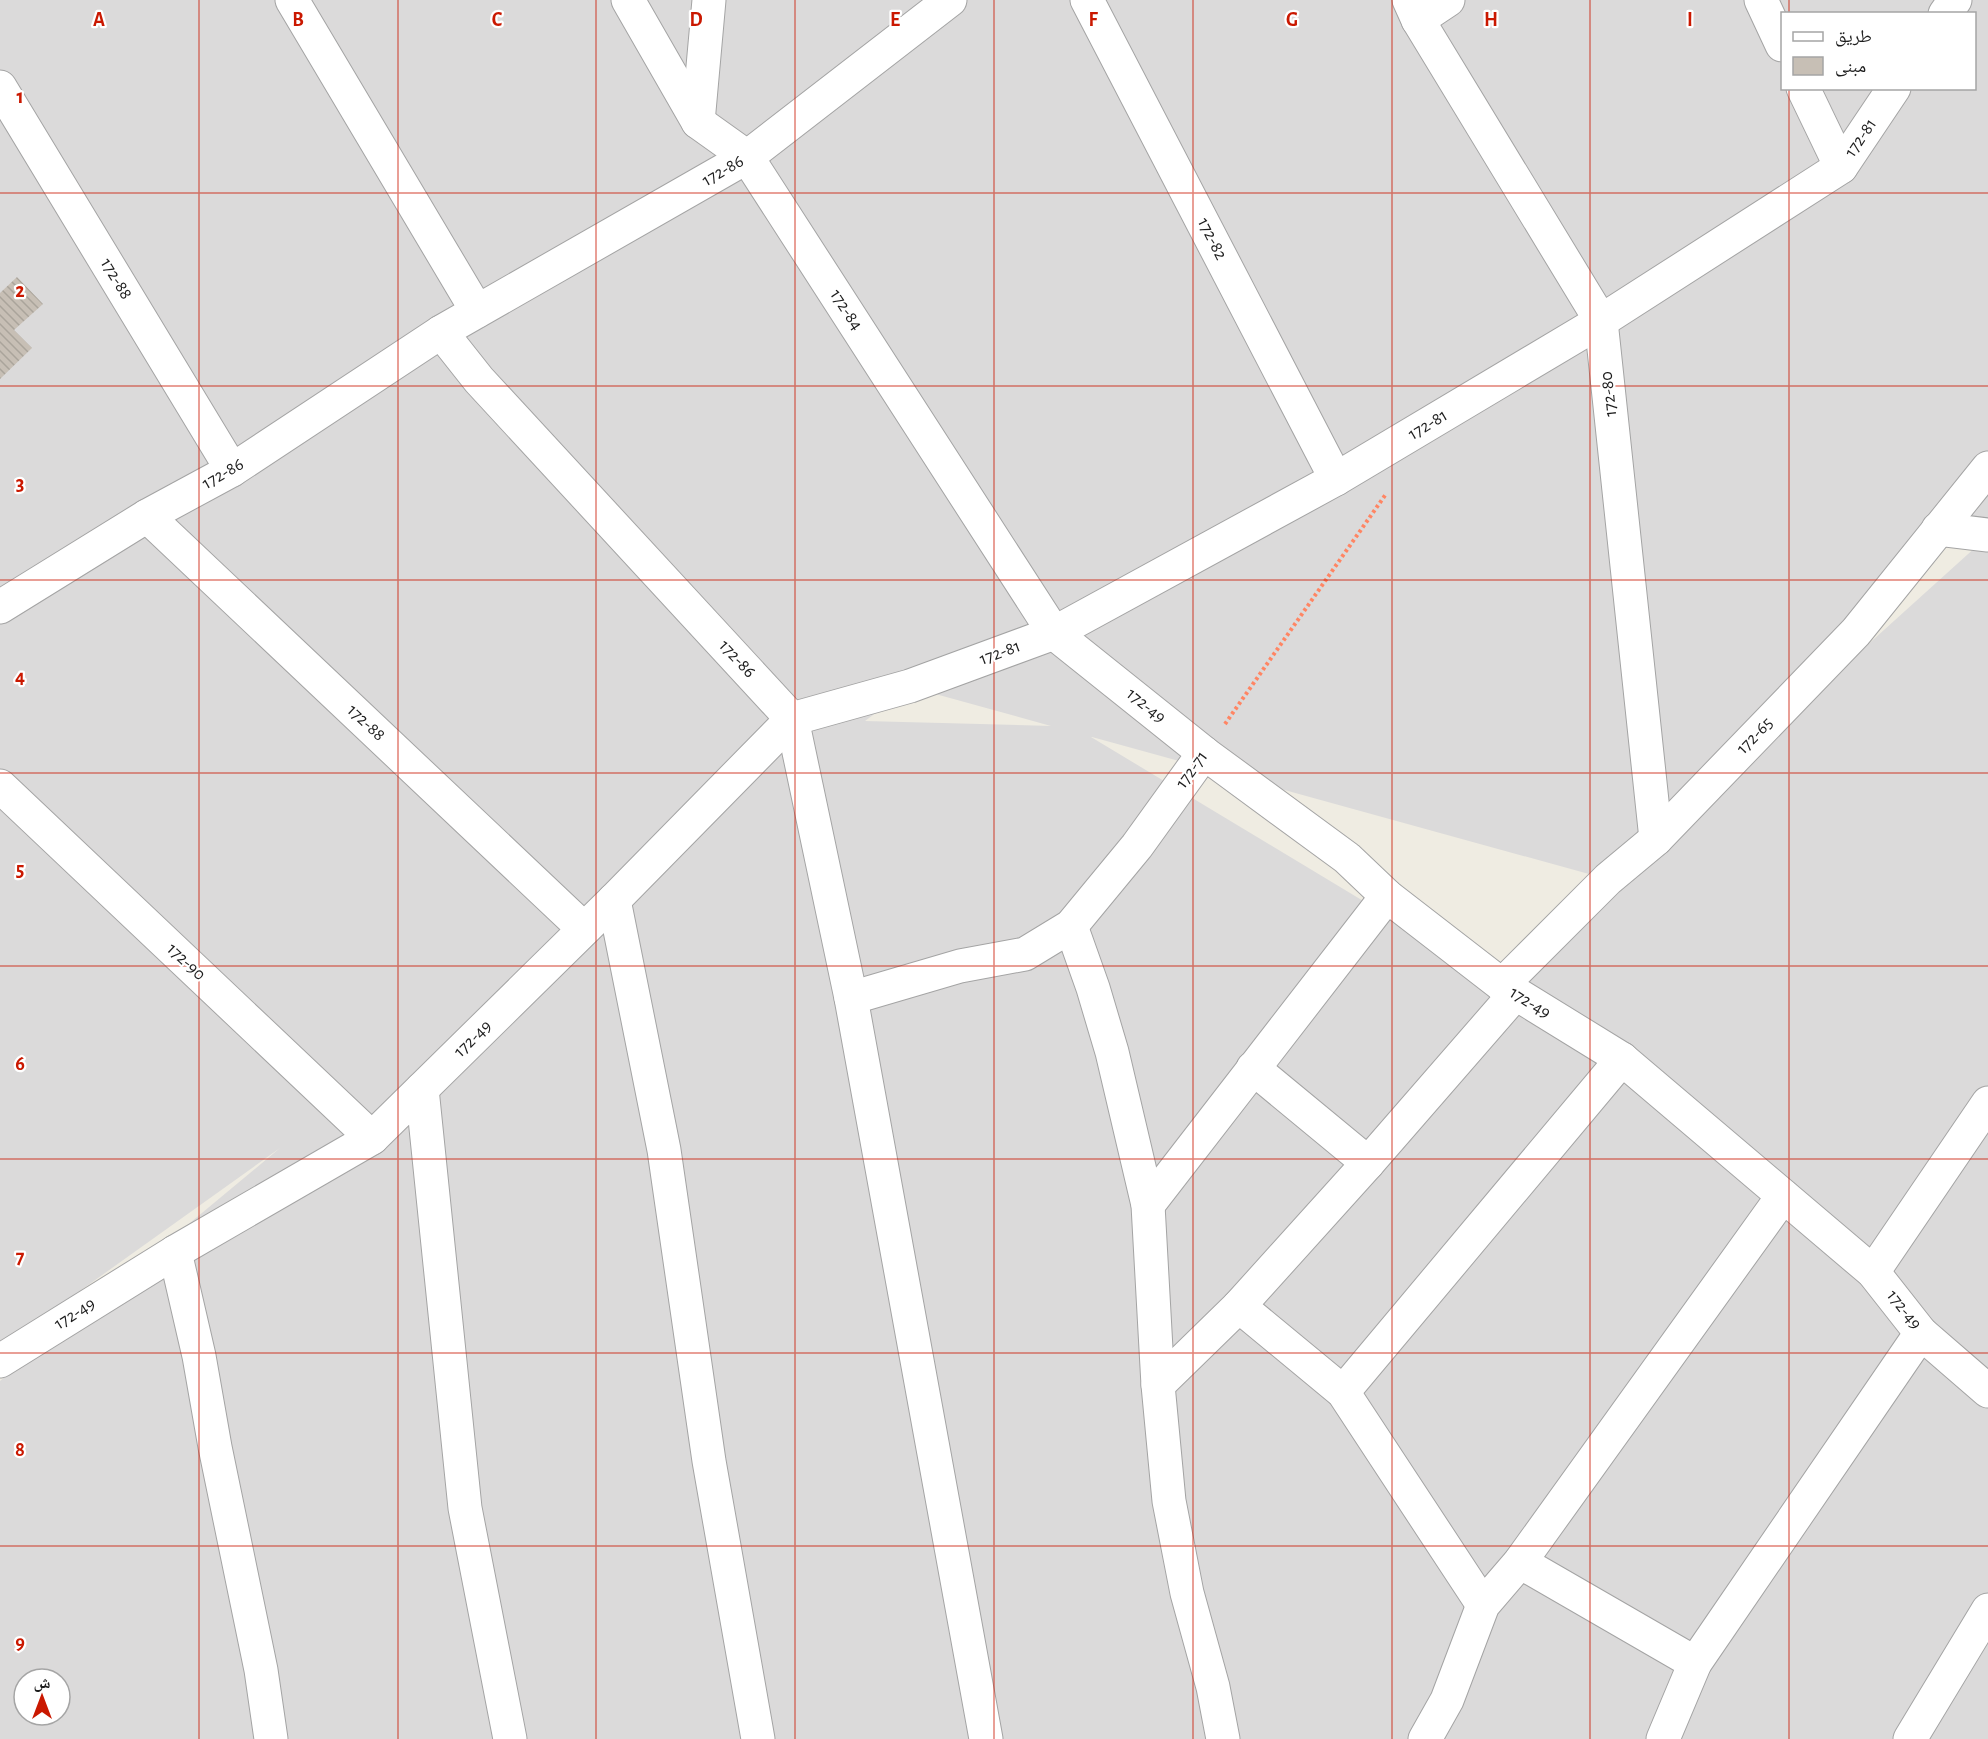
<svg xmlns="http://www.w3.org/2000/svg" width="1988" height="1739" font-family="'Alegreya Sans','Noto Naskh Arabic',sans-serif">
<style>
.residential{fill:#dbdada;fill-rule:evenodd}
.building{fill:url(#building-back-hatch)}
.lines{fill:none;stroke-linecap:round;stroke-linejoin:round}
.minor-casing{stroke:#a4a4a4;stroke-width:35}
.path{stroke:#ff8563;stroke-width:4;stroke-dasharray:3 3;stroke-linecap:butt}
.minor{stroke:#fff;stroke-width:33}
.grid{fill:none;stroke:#ca1800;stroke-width:1.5;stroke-opacity:0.55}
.labels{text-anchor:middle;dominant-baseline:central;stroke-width:4.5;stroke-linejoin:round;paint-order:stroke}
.street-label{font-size:18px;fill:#1d1d1d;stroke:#fff}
.grid-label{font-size:20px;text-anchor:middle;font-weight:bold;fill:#ca1800;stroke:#fff;stroke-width:4.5;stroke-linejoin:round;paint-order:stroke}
</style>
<defs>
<pattern id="building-back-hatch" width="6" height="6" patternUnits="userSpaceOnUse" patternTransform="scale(1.5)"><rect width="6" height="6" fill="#c7bfb5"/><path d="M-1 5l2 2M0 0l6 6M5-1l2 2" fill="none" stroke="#aaa49b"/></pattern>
</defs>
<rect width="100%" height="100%" fill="#efece2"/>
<path class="residential" d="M0,0H1988V532L1938,530L1616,872L1988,536V1739H0V1381L280,1148L0,1348ZM1782,14H1974V88H1782ZM910,687L1051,726H1052L865,721ZM1091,737H1092L1607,879L1501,984ZM24,1679H60V1715H24Z"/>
<path class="building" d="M17,277L43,304L14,330L32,348L0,379V293Z"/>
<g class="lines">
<defs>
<g id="minor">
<path d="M292,0L477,311"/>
<path d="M628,0L698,122L747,157L1054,633L1204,753L1347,858L1387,896L1502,985L1622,1059L1873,1272L1921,1333L1988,1391"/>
<path d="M1087,0L1336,479"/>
<path d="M1409,0L1418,20L1601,321L1656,839"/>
<path d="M1761,0L1782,45"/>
<path d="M1945,14L1955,0"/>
<path d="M1418,20L1448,0"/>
<path d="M0,87L232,470"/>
<path d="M1803,88L1841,167"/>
<path d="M698,122L709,0"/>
<path d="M441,332L479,380L792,719L851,998L986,1739"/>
<path d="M147,516L584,929"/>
<path d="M1938,529L1988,535"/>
<path d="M0,607L147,516L232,470L441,332L747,157L950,0"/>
<path d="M0,786L372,1138"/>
<path d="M614,900L664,1150L709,1461L758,1739"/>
<path d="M1071,926L1093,988L1112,1052L1148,1205L1158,1385L1169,1501L1187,1593L1213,1687L1223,1739"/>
<path d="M1502,985L1608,879L1656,839L1856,632L1988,468"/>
<path d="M851,998L960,966L1025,954L1071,926L1137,846L1204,753"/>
<path d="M1253,1068L1368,1163"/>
<path d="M422,1089L465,1508L510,1739"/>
<path d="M1148,1205L1387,896"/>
<path d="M175,1252L199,1356L215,1447L261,1670L271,1739"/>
<path d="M1873,1272L1988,1103"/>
<path d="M1239,1306L1343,1392L1483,1605"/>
<path d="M0,1361L175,1252L372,1138L614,900L792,719L910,686L1054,633L1336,479L1601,321L1841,167L1894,88"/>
<path d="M1158,1385L1239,1306L1368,1163L1515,994"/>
<path d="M1343,1392L1622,1059"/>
<path d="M1520,1562L1695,1663"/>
<path d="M1425,1739L1447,1700L1483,1605L1520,1562L1783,1196"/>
<path d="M1663,1739L1695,1663L1921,1333"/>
<path d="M1910,1739L1988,1610"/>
</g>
</defs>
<use href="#minor" class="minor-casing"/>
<path class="path" d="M1225,724L1386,494"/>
<use href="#minor" class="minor"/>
</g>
<path class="grid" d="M199,0V1739M398,0V1739M596,0V1739M795,0V1739M994,0V1739M1193,0V1739M1392,0V1739M1590,0V1739M1789,0V14M1789,88V1739M0,193H1988M0,386H1988M0,580H1988M0,773H1988M0,966H1988M0,1159H1988M0,1353H1988M0,1546H1988"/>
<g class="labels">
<g class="street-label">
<text transform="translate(1861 138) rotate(-56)">172-81</text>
<text transform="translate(723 171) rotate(-30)">172-86</text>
<text transform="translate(1212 239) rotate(63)">172-82</text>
<text transform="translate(116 279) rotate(59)">172-88</text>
<text transform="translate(846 310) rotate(57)">172-84</text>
<text transform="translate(1609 394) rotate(-96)">172-80</text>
<text transform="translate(1428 425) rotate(-31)">172-81</text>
<text transform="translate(223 474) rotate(-30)">172-86</text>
<text transform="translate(1000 653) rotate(-20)">172-81</text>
<text transform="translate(737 659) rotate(47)">172-86</text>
<text transform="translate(1146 706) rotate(39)">172-49</text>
<text transform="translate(366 723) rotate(43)">172-88</text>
<text transform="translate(1755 736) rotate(-46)">172-65</text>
<text transform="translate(1192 770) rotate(-54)">172-71</text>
<text transform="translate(186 962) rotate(43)">172-90</text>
<text transform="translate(1530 1003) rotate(32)">172-49</text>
<text transform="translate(473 1039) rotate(-44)">172-49</text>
<text transform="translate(1904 1310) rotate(52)">172-49</text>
<text transform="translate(75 1314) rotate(-32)">172-49</text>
</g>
</g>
<g class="grid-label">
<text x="99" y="26">A</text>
<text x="298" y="26">B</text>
<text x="497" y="26">C</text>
<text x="696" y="26">D</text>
<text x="895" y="26">E</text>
<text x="1093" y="26">F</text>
<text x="1292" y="26">G</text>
<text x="1491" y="26">H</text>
<text x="1690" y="26">I</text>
<text x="20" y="103">1</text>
<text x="20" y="297">2</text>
<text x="20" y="490">3</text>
<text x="20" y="683">4</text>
<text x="20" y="876">5</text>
<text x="20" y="1070">6</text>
<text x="20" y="1263">7</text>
<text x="20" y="1456">8</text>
<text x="20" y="1649">9</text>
</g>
<rect x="1781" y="12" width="195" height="78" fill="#ffffff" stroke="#a5a5a5" stroke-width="1.5"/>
<rect x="1793" y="32" width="30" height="9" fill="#ffffff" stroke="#a5a5a5" stroke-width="1.5"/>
<text x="1835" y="42" font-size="18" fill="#1d1d1d">طريق</text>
<rect x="1793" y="57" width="30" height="18" fill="#c7bfb5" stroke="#a5a5a5" stroke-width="1.5"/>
<text x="1835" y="72" font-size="18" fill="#1d1d1d">مبنى</text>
<g transform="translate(42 1697)"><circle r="28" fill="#ffffff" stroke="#a5a5a5" stroke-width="1.5"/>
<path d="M0-4.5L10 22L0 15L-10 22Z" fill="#ca1800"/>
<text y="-9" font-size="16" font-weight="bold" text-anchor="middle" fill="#1d1d1d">ش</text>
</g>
</svg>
